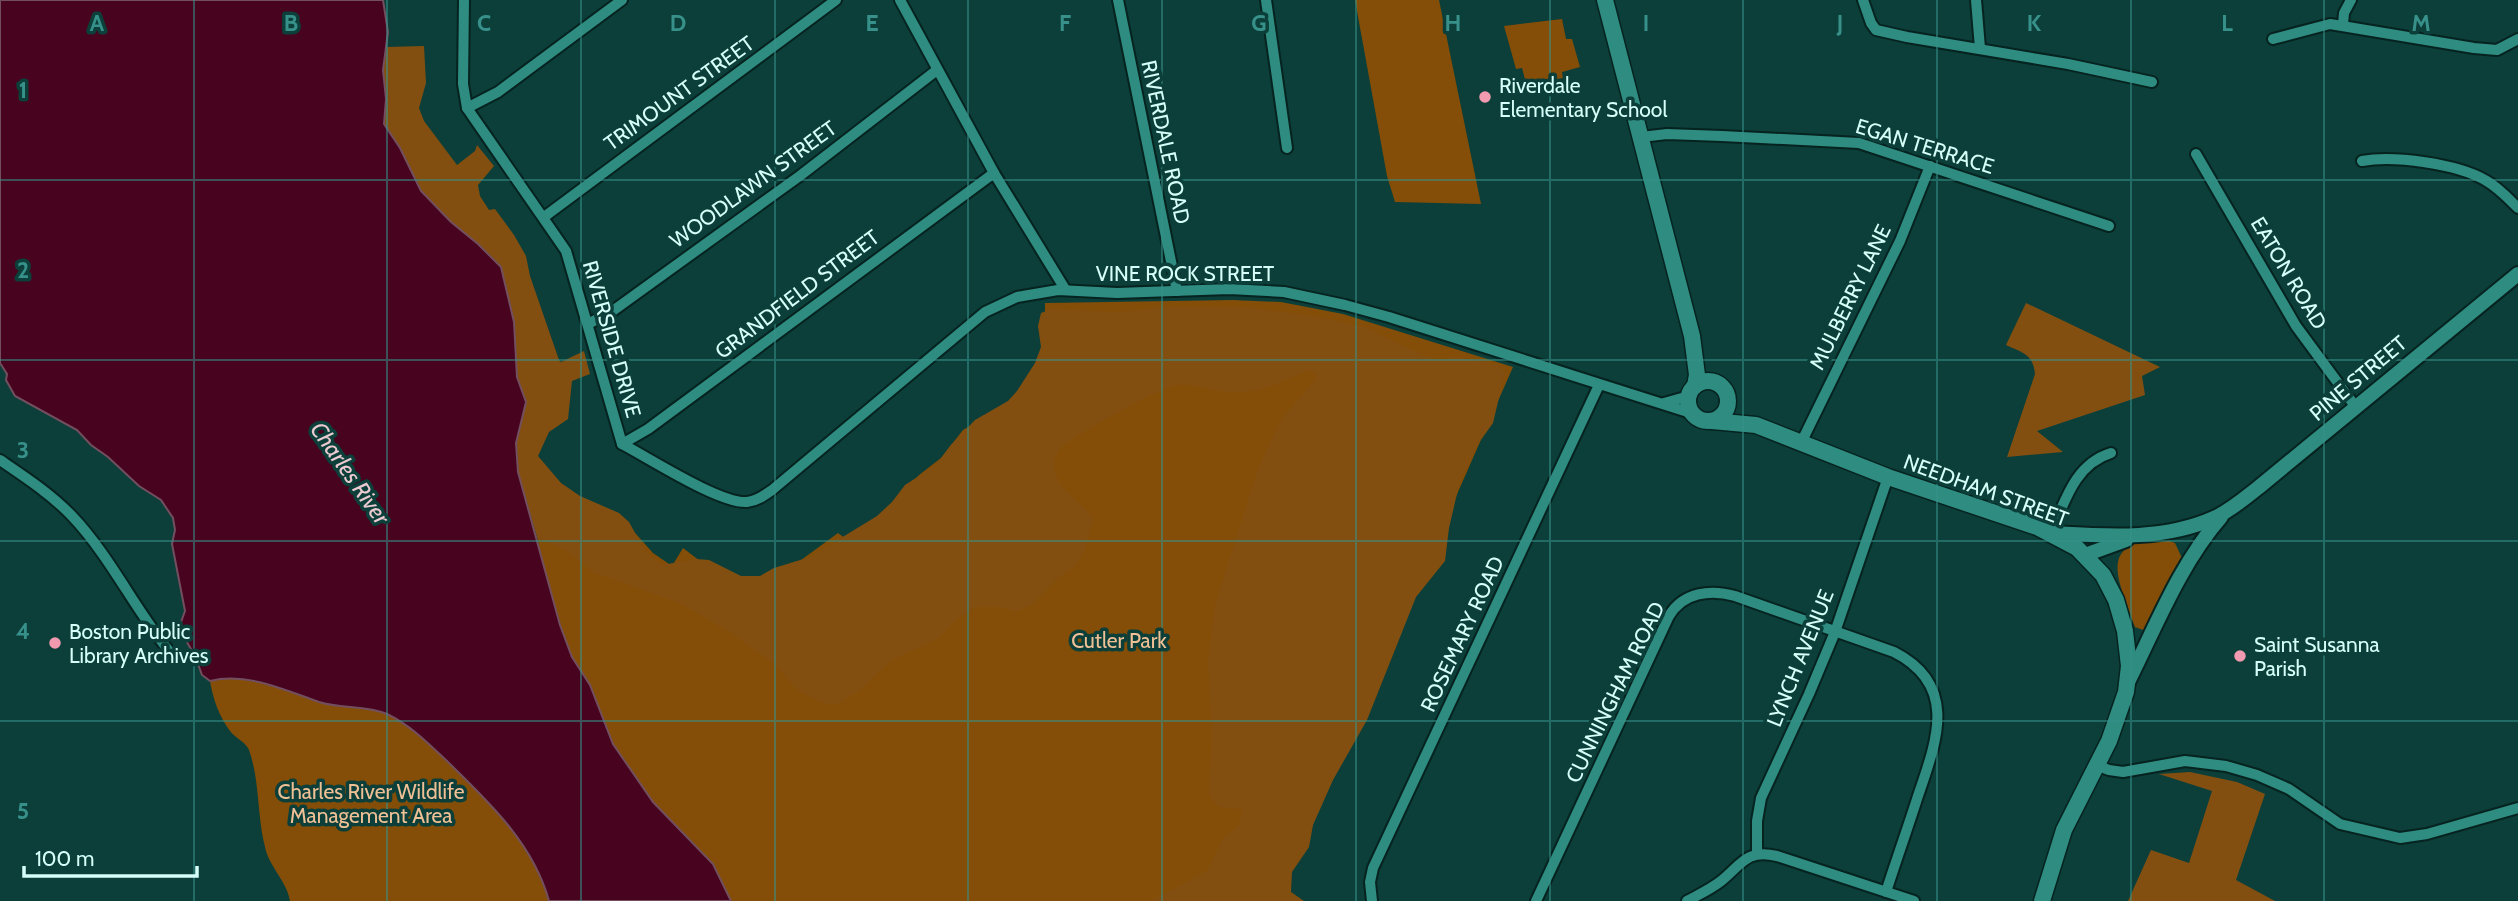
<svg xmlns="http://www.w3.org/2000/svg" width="2518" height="901" font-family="Cabin,sans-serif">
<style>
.green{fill:#844e08}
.forest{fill:#834f11}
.water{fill:#48031e;stroke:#724f5f;stroke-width:2}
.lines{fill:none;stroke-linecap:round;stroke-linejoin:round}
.minor-casing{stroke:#062320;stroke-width:14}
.tertiary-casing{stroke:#062320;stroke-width:18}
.secondary-casing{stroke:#062320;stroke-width:19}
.minor{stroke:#2e8c81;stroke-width:10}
.tertiary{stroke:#2e8c81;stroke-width:14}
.secondary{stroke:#2e8c81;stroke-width:16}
.grid{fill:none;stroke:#37918a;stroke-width:2;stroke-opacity:0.55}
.poi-dot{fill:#f29aaf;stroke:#0c3f39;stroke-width:2.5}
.labels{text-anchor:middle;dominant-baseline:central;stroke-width:7;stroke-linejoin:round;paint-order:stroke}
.poi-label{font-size:21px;fill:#d5fff8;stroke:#0c3f39;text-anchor:start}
.street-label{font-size:21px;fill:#d5fff8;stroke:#0c3f39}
.park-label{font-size:21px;fill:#efc095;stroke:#0c3f39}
.water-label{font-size:23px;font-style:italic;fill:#eccad1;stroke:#0c3f39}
.grid-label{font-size:23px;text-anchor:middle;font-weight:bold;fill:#37918a;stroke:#0c3f39;stroke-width:7;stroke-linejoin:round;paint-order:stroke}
</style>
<rect width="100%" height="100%" fill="#0c3f39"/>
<g class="green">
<path d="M1355,0H1439L1481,204L1395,202L1387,176Z"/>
<path d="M1562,19L1566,39H1572L1580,67L1562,72L1563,78L1527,87L1522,68L1516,69L1504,26Z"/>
<path d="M1233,300L1281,302L1343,314L1513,367L1278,901H731L713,864L653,802L613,744L590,685L572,657L560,625L545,575L537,536L628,525L653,553L672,566L683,548L742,593L767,585L838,533L869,556L889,509L919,475L941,458L963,430L1012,401L1045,357V303Z"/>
<path d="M2167,540L2175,543L2181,556H2184L2146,631L2135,627C2120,582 2093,539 2167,540Z"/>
<path d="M190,611L450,733L560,901H290C287,881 269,867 265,847C257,816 260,781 249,750C246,742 235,738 230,731C219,716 213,699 210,681L216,680Z"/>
</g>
<g class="forest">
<path d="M424,46L426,83L419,108L424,121L457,165L475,151L477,145L494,166L478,185L480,196L489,210L495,209L514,235L526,256L530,276L559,360L561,362L584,351L590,374L572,381L568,419L549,432L538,456L561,483L580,496L619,513L629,522L645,551L662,565L696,559L709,560L741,576H760L774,568L810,557L877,516L892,502L905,485L936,465L950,446L975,420L1008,401L1017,391L1035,363L1041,347L1038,326L1041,313L1051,309L1118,312L1169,307H1242L1313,316L1364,327L1423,355L1439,360L1453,357L1478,360L1498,365L1505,372L1493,423L1478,444L1460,481L1449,528L1445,561L1416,597L1367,720L1333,780L1313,825L1309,847L1292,872L1291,892L1304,901H1151L1207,871L1223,838L1239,825L1242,809L1219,807L1209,795L1212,734L1208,661L1215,605L1258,469L1281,419L1316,379L1317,375L1310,370C1278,382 1267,393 1229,392C1212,391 1194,383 1176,385C1160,388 1070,437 1060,449C1057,452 1054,460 1054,464C1052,486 1083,503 1093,519L1085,549L1076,565L1057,579L1034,603L1017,612L1000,607H976L957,619L939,638L892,660L860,690L835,705L820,702L796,689L776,665L730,632L679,603L593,572L569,552L537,537L518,472L516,443L526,402L517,377L514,322L501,267L478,244L451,222L421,191L400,148L384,124L386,99L383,70L387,47Z"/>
<path d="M2026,303L2160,367L2142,376L2145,395L2037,431L2063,452L2007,457L2035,374C2033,354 2023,353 2006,345Z"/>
<path d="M2190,772L2237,782L2265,794L2236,880L2275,901H2128L2151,850L2189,863L2212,791L2159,774Z"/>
</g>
<path class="water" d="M0,0H383L388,32L383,70L386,99L384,124L400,148L421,191L451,222L478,244L501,267L514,322L517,377L526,402L516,443L518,472L560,625L572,657L590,685L613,744L653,802L713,864L731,901H549C534,845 490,803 450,764C431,746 412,726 387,714C366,705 341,709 319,702C285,690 247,672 210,681L202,675L195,656L184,637L180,625L185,611L172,544L175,530L173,518L161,500L139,486L108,457L91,445L77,430L15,396L6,380L7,374L0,363Z"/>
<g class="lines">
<defs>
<g id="minor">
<path d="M464,0L463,84L467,108L566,251L622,444C649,458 720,504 747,502C757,501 765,495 772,490L985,312L1017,297L1058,290L1117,293L1229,289L1284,292L1345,305L1389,317L1694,414"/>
<path d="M900,0L994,173L1065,289"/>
<path d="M1118,0L1177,291"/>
<path d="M1266,0L1287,148"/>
<path d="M1863,0L1871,23L1876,30L1907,37L2068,64L2152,82"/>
<path d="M1976,0L1980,48"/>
<path d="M2343,24L2344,13L2351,0"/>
<path d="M2273,39L2330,24L2474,48L2497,50L2518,39"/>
<path d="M467,108L498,92L622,0"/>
<path d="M1641,137L1667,134L1722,136L1859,143L2109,226"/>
<path d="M2196,154L2296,326L2355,406"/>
<path d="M2362,161C2394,155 2457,164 2485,180C2498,187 2508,198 2518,208"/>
<path d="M544,217L836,0"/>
<path d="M588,324L614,310L801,175L937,70"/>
<path d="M1664,403L1689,396"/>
<path d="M1801,443L1900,241L1930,166"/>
<path d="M622,444L648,429L994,173"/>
<path d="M0,460C25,477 51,494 72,516C110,556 134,608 169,651"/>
<path d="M2051,533C2065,501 2075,464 2111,453"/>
<path d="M2096,765L2109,770L2123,772L2185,761L2226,766L2257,775L2289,789L2340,824L2400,838L2427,834L2518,808"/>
<path d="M1757,854V821L1761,798L1809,694L1835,632L1888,477"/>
<path d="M1372,901L1370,882L1373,868L1599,385"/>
<path d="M1536,901L1669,616C1683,592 1711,589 1735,596L1894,652C1961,686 1935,745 1917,799C1907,830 1896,861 1886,892"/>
<path d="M1687,901C1698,895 1711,889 1721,881C1742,864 1746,849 1777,856L1914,901"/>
</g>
<g id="tertiary">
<path d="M2051,533C2105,536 2163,541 2214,518C2230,511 2245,498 2259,487L2518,274"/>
<path d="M2085,555L2126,540"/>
<path d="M2128,682C2156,626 2180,564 2221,517"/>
</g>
<g id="secondary">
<path d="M1605,0L1692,336L1697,375L1695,386"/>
<circle cx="1708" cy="401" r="20"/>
<path d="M1712,421L1756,425L1888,477L2037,527L2077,548L2103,575L2116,600L2125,631L2129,666L2126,692L2109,741L2064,830L2042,901"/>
</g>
</defs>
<use href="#minor" class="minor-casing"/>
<use href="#tertiary" class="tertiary-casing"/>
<use href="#secondary" class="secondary-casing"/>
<use href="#minor" class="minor"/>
<use href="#tertiary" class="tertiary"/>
<use href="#secondary" class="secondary"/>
</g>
<path class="grid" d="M194,0V901M387,0V901M581,0V901M775,0V901M968,0V901M1162,0V901M1356,0V901M1550,0V901M1743,0V901M1937,0V901M2131,0V901M2324,0V901M0,180H2518M0,360H2518M0,541H2518M0,721H2518"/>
<g class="poi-dot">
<circle cx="1485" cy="97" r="7"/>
<circle cx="55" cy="643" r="7"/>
<circle cx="2240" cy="656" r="7"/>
</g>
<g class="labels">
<g class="poi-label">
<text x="1499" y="85">Riverdale<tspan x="1499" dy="24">Elementary School</tspan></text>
<text x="69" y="631">Boston Public<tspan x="69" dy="24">Library Archives</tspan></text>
<text x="2254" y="644">Saint Susanna<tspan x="2254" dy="24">Parish</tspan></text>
</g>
<g class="street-label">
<text transform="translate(679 93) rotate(-36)">TRIMOUNT STREET</text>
<text transform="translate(1166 142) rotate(78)">RIVERDALE ROAD</text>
<text transform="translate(1925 146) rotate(17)">EGAN TERRACE</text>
<text transform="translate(753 184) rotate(-36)">WOODLAWN STREET</text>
<text x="1185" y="273">VINE ROCK STREET</text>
<text transform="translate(2289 273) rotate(59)">EATON ROAD</text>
<text transform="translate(797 294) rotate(-37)">GRANDFIELD STREET</text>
<text transform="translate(1850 297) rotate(-64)">MULBERRY LANE</text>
<text transform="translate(612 339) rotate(74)">RIVERSIDE DRIVE</text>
<text transform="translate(2358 378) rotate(-40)">PINE STREET</text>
<text transform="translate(1986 490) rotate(20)">NEEDHAM STREET</text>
<text transform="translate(1462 634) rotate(-65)">ROSEMARY ROAD</text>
<text transform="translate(1800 658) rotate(-68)">LYNCH AVENUE</text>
<text transform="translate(1615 692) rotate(-64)">CUNNINGHAM ROAD</text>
</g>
<g class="park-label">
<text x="1119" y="640">Cutler Park</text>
<text x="371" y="791">Charles River Wildlife<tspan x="371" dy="24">Management Area</tspan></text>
</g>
<g class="water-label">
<text transform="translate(350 473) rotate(55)">Charles River</text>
</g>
</g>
<g class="grid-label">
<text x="97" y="31">A</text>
<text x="291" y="31">B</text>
<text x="484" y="31">C</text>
<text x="678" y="31">D</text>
<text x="872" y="31">E</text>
<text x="1065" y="31">F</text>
<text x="1259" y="31">G</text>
<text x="1453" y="31">H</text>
<text x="1646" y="31">I</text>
<text x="1840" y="31">J</text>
<text x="2034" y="31">K</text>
<text x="2227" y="31">L</text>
<text x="2421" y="31">M</text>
<text x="23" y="98">1</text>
<text x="23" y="278">2</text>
<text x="23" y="458">3</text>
<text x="23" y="639">4</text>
<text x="23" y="819">5</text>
</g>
<path d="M24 866v10h173v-10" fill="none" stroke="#d5fff8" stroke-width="3.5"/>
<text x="35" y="866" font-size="21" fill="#d5fff8" stroke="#0c3f39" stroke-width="5" paint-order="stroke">100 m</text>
</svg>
